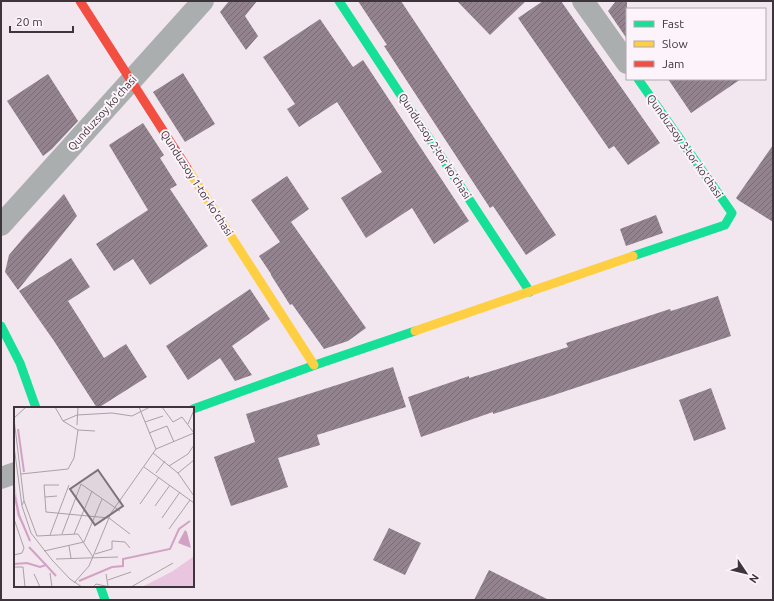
<svg xmlns="http://www.w3.org/2000/svg" width="774" height="601" font-family="Ubuntu,sans-serif">
<style>
.building{fill:url(#building-hatch)}
.lines{fill:none;stroke-linecap:round;stroke-linejoin:round}
.street{stroke:#aaaeae;stroke-width:22}
.fast{stroke:#16e098;stroke-width:9}
.slow{stroke:#ffcf43;stroke-width:9}
.jam{stroke:#f24e42;stroke-width:9}
.labels{text-anchor:middle;dominant-baseline:central;stroke-width:4;stroke-linejoin:round;paint-order:stroke}
.street-label{font-size:11px;fill:#3d353b;stroke:#fdf3fa}
.inset-river{fill:none;stroke:#d2a2c5;stroke-width:2}
.inset-road{fill:none;stroke:#aaa0a7;stroke-width:1}
.view{fill:#7d737a;fill-opacity:0.15;stroke:#7d737a;stroke-width:2}
.inset-edge{fill:none;stroke:#3d353b;stroke-width:2}
</style>
<defs>
<pattern id="building-hatch" width="6" height="6" patternUnits="userSpaceOnUse"><rect width="6" height="6" fill="#92838f"/><path d="M-1 1l2-2M0 6l6-6M5 7l2-2" fill="none" stroke="#786c76"/></pattern>
</defs>
<rect width="100%" height="100%" fill="#f3e7ef"/>
<g class="building">
<path d="M229,1H257L245,16L258,36L246,50L220,12Z"/>
<path d="M358,1H401L556,235L526,255L493,206L490,208L384,46L387,45Z"/>
<path d="M457,1H526L490,35Z"/>
<path d="M543,1H561L660,143L628,165L614,146L609,149L518,18Z"/>
<path d="M616,1H627V39L608,11Z"/>
<path d="M320,19L353,67L363,60L469,221L434,244L412,208L366,238L341,198L382,172L337,102L299,127L287,109L295,104L263,57Z"/>
<path d="M183,73L215,124L185,142L153,92Z"/>
<path d="M48,74L78,121L52,149L43,156L7,101Z"/>
<path d="M668,79H741L691,113Z"/>
<path d="M143,123L164,155L160,158L177,185L170,189L208,246L150,285L133,259L114,271L96,244L148,210L109,145Z"/>
<path d="M773,145V222L738,200L736,198Z"/>
<path d="M287,176L309,209L291,222L366,328L348,341L324,349L292,304L290,305L271,275V274L259,256L280,242L251,200Z"/>
<path d="M64,194L77,216L18,290L5,272L9,255L25,236Z"/>
<path d="M656,215L663,233L626,246L620,229Z"/>
<path d="M71,258L90,287L68,301L82,323L104,358L126,344L147,377L98,408H97L54,341L19,291Z"/>
<path d="M250,289L270,319L232,346L252,375L235,381L220,358L188,380L166,346Z"/>
<path d="M718,296L731,336L551,396L493,414V412L421,437L408,397L469,376V378L568,347L566,343L670,309L671,311Z"/>
<path d="M393,367L406,407L317,435L320,445L278,458L288,487L231,506L214,457L255,442L246,414Z"/>
<path d="M711,388L726,429L694,441L679,400Z"/>
<path d="M389,528L421,543L405,575L373,560Z"/>
<path d="M489,570L549,600H474Z"/>
</g>
<g class="lines">
<g class="street">
<path d="M583,1L627,63"/>
<path d="M1,225L203,1"/>
<path d="M1,478L15,473"/>
</g>
<g class="fast">
<path d="M339,1L530,292"/>
<path d="M633,256L725,225L732,213L638,79"/>
<path d="M1,326L20,363L36,408"/>
<path d="M193,409L318,364L415,331"/>
<path d="M100,586L105,600"/>
</g>
<g class="slow">
<path d="M187,168L314,365"/>
<path d="M415,331L633,256"/>
</g>
<path class="jam" d="M80,1L187,168"/>
</g>
<g class="labels">
<g class="street-label">
<text transform="translate(102 113) rotate(-48)">Qunduzsoy ko'chasi</text>
<text transform="translate(435 146) rotate(57)">Qunduzsoy 2-tor ko'chasi</text>
<text transform="translate(685 146) rotate(55)">Qunduzsoy 3-tor ko'chasi</text>
<text transform="translate(197 183) rotate(57)">Qunduzsoy 1-tor ko'chasi</text>
</g>
</g>
<g transform="translate(14 407)">
<rect width="180" height="180" fill="#f3e7ef"/>
<path d="M0,72L6,108L19,140L3,108Z" fill="#eac5e0"/>
<path d="M180,149V180H128L159,164Z" fill="#eac5e0"/>
<path d="M171,123L173,125L177,141L164,136Z" fill="#d2a2c5"/>
<path class="inset-river" d="M4,22L10,65M0,86L5,108L16,134M15,140L32,158M0,157L13,156L26,160L32,158L42,169M65,174L98,160L109,159V152L156,142L165,122L176,114"/>
<path class="inset-road" d="M41,0L49,14L64,23L81,24M125,0L142,42M148,0L159,15L168,10L180,26M0,11L12,0M0,12L10,94L8,98M49,14L63,8L98,6L118,9L136,0M131,15L149,9M174,17L180,3M63,18L64,0M135,26L153,19L160,35M0,39L8,99L17,126L38,153L56,172L68,180M142,42L180,26M139,46L164,66L180,89M155,59L174,47L180,38M130,60L180,96M142,66L151,54M164,66L180,53M7,67L54,62L60,51L64,23M45,78H30L32,105L95,111L116,127M31,90L43,89M10,94L23,129L64,127L79,150M126,97L145,70M141,99L156,78M148,111L166,85M0,112L10,141L8,146L0,148M155,122L176,93M48,127L67,77L106,104M60,127L78,84M36,128L55,78M55,139L57,151M30,144L70,135L88,92M81,147L98,142V134L111,135L116,141M42,152L104,150M0,160H9L11,180M36,166L38,180M20,167L26,180M92,167L94,179M94,173L117,165M60,176L75,159L97,106L142,42M79,180L82,177L96,180M117,180L159,156"/>
<path class="view" d="M84,63L109,99L81,118L56,82Z"/>
<rect width="180" height="180" class="inset-edge"/>
</g>
<rect width="774" height="601" fill="none" stroke="#3d353b" stroke-width="4"/>
<rect x="626" y="8" width="140" height="72" fill="#fdf3fa" stroke="#b0a7ae"/>
<rect x="634" y="21" width="20" height="6" fill="#16e098" stroke="#b0a7ae"/>
<text x="662" y="28" font-size="12" fill="#3d353b">Fast</text>
<rect x="634" y="41" width="20" height="6" fill="#ffcf43" stroke="#b0a7ae"/>
<text x="662" y="48" font-size="12" fill="#3d353b">Slow</text>
<rect x="634" y="61" width="20" height="6" fill="#f24e42" stroke="#b0a7ae"/>
<text x="662" y="68" font-size="12" fill="#3d353b">Jam</text>
<g transform="translate(746 573) rotate(125)" stroke="#fdf3fa" stroke-width="3" paint-order="stroke">
<path d="M0-3L7 15L0 10L-7 15Z" fill="#3d353b"/>
<text y="-6" font-size="11" font-weight="bold" text-anchor="middle" fill="#3d353b">N</text>
</g>
<path d="M10 26v6h63v-6" fill="none" stroke="#3d353b" stroke-width="2"/>
<text x="16" y="26" font-size="12" fill="#3d353b" stroke="#fdf3fa" stroke-width="3" paint-order="stroke">20 m</text>
</svg>
